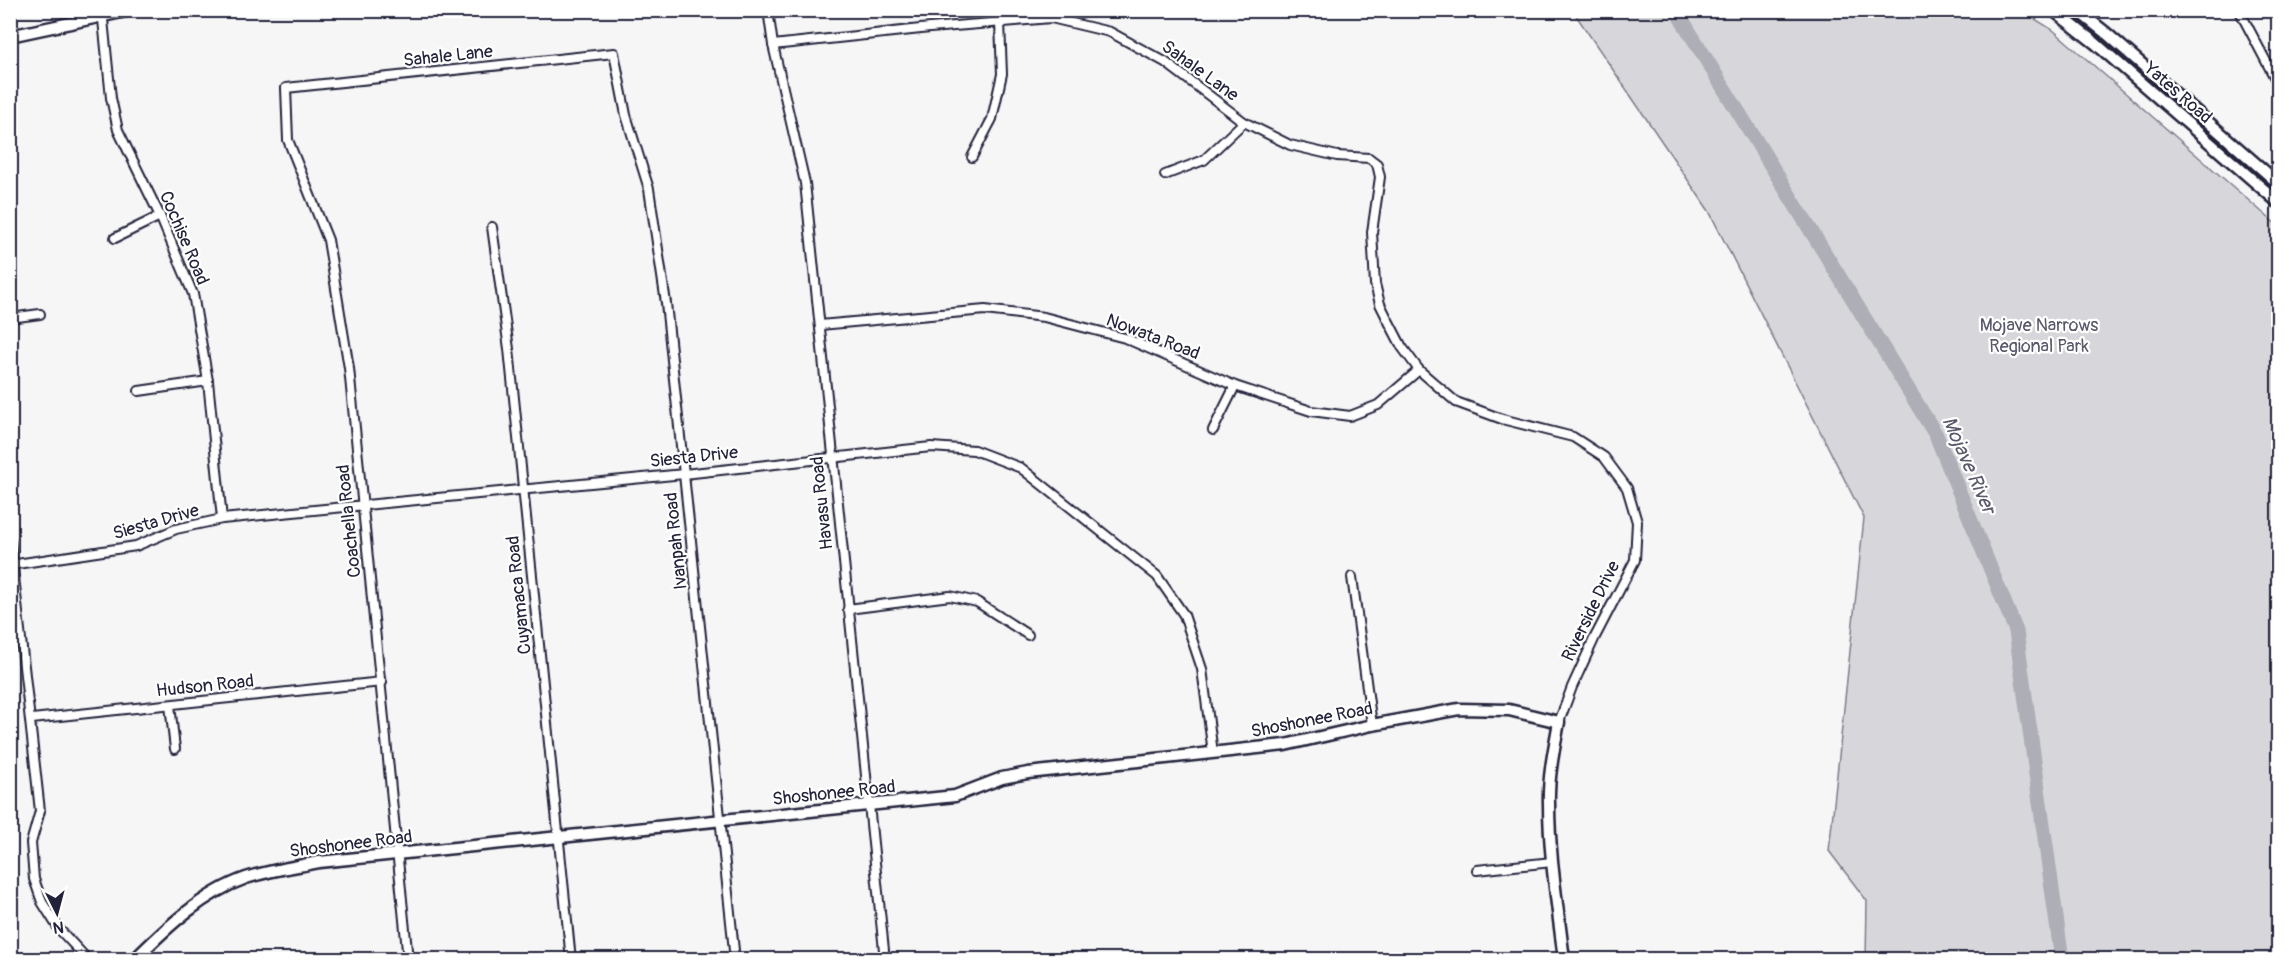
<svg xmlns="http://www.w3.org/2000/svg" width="2289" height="970" font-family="Pangolin,sans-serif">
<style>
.green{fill:#d7d7db;stroke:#7c7c8b;stroke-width:1.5}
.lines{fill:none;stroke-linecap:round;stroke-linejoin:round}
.river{stroke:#aeaeb7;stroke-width:15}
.street-casing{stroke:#22223b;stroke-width:12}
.secondary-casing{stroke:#22223b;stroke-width:15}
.street{stroke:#fff;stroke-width:8}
.secondary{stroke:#fff;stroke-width:10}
.labels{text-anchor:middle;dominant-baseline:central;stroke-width:4.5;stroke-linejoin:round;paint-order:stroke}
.street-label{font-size:18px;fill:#22223b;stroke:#fff}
.park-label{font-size:18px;fill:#58586b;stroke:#fff}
.water-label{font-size:20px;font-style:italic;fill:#5a5a6d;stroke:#fff}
</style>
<rect width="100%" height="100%" fill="#f6f6f7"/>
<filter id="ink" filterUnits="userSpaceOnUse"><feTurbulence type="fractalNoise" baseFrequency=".0167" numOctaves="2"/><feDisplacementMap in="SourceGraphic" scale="12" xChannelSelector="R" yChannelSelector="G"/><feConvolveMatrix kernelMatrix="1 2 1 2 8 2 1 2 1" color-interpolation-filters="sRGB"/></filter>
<g filter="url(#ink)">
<path class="green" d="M1573,11H2022L2053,30L2278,226V959H1866L1867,901L1829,851L1864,518L1709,211Z"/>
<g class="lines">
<path class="river" d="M1676,10L1936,435L2016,631L2062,960"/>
<defs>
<g id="street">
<path d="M102,10L111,98L118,130L160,216L193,294L208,381L222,519"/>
<path d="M768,10L773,45L805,183L885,960"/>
<path d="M2239,10L2278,84"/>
<path d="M773,45L930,28L1051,18L1110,32L1165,62L1244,122L1290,145L1337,156L1369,158L1377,164L1380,177L1372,232L1375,284L1380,304L1389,322L1402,347L1419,370L1456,402L1502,419L1573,437L1604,457L1627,488L1637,522L1635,560L1595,637L1572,687L1559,722"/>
<path d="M972,157L992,119L1002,74L1000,22"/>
<path d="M1165,175L1204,160L1244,122"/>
<path d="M492,227L509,349L571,960"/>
<path d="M115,238L160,216"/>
<path d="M10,318L40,314"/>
<path d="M820,325L985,310L1044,317L1125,338L1235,386L1311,411L1350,416L1378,405L1419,370"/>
<path d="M139,391L208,381"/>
<path d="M1213,430L1235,386"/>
<path d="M10,540L40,811L31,843L34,879L42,902L59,929L88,960"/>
<path d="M10,565L136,546L176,529L222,519L684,474L931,447L974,450L1021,468L1157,576L1184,615L1202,669L1213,753"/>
<path d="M1352,577L1372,725"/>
<path d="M848,609L950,596L977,602L1028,635"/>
<path d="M170,705L175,749"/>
<path d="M32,719L382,682"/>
<path d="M1477,870L1552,862"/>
<path d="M408,960L349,368L328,240L288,140L286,88L614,53L626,115L649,189L666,303L735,960"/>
</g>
<g id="secondary">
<path d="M2053,10L2095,43L2278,202"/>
<path d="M2077,10L2106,33L2278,183"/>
<path d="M10,36L131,10"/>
<path d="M134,960C166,928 203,893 246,878C270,870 295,867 319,862L955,796L1002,778L1028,773L1285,745L1372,725L1459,709L1509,710L1559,722C1554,749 1548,777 1549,804C1549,856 1558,908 1564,960"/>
</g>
</defs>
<use href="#street" class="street-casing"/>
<use href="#secondary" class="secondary-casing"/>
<use href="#street" class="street"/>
<use href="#secondary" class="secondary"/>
</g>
</g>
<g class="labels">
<g class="street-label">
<text transform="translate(448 56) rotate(-6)">Sahale Lane</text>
<text transform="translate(1200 71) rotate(36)">Sahale Lane</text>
<text transform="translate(2178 93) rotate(41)">Yates Road</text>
<text transform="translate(184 238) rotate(67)">Cochise Road</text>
<text transform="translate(1153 337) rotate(21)">Nowata Road</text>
<text transform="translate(694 457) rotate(-6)">Siesta Drive</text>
<text transform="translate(822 503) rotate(-96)">Havasu Road</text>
<text transform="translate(349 521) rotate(-96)">Coachella Road</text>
<text transform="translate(156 522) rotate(-16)">Siesta Drive</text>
<text transform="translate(676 541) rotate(-96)">Ivanpah Road</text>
<text transform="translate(519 595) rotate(-96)">Cuyamaca Road</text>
<text transform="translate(1591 611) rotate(-64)">Riverside Drive</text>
<text transform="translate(205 686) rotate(-6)">Hudson Road</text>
<text transform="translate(1312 720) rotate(-11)">Shoshonee Road</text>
<text transform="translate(834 793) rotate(-6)">Shoshonee Road</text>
<text transform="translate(351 844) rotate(-7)">Shoshonee Road</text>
</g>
<g class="park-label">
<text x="2039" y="325">Mojave Narrows<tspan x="2039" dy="21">Regional Park</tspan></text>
</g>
<g class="water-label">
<text transform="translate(1969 465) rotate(66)">Mojave River</text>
</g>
</g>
<rect width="2289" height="970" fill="none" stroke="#fff" stroke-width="36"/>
<rect x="18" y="18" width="2253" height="934" fill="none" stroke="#22223b" stroke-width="2" filter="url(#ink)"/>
<g transform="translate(57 913) rotate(174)" stroke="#ffffff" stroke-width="4.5" paint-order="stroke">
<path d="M0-4.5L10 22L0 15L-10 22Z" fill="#22223b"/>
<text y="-9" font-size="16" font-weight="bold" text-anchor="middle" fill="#22223b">N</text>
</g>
</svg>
